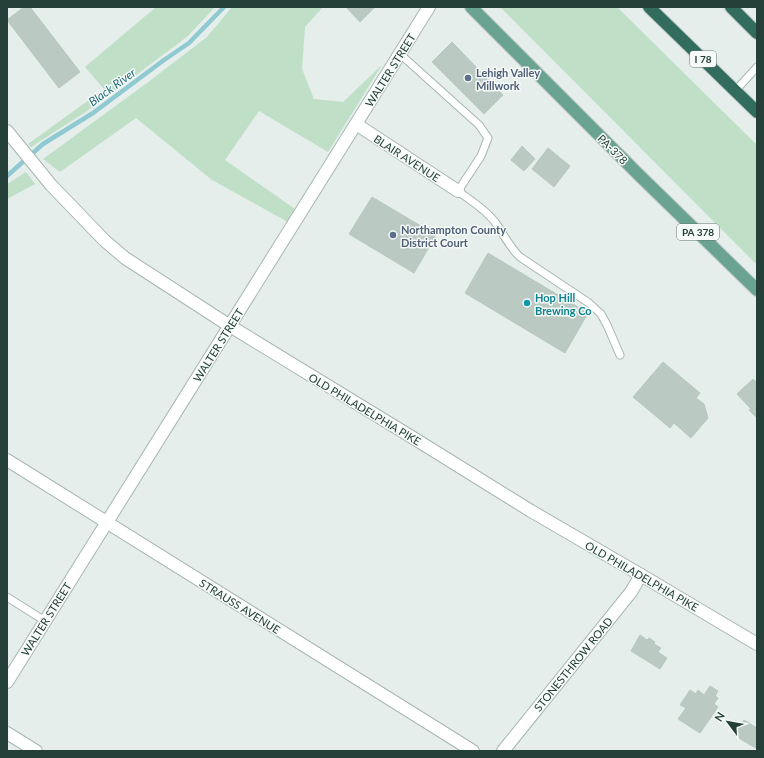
<svg xmlns="http://www.w3.org/2000/svg" width="764" height="758" font-family="Lato,sans-serif">
<style>
.green{fill:#bfdfc7}
.lines{fill:none;stroke-linecap:round;stroke-linejoin:round}
.stream{stroke:#8fc9d1;stroke-width:4.5}
.building{fill:#bbc9c3;stroke:#b8c8c1}
.service-casing{stroke:#a7b6b1;stroke-width:9}
.minor-casing{stroke:#a7b6b1;stroke-width:14}
.tertiary-casing{stroke:#a7b6b1;stroke-width:14}
.primary-casing{stroke:#c2cac7;stroke-width:14}
.motorway-casing{stroke:#c2cac7;stroke-width:14}
.service{stroke:#fff;stroke-width:7}
.minor{stroke:#fff;stroke-width:12}
.tertiary{stroke:#fff;stroke-width:12}
.primary{stroke:#6ba393;stroke-width:12}
.motorway{stroke:#316c5e;stroke-width:12}
.service-dot{fill:#5c6f8a;stroke:#f6faf8;stroke-width:1.5}
.culture-dot{fill:#0f9aa8;stroke:#f6faf8;stroke-width:1.5}
.labels{text-anchor:middle;dominant-baseline:central;stroke-width:3;stroke-linejoin:round;paint-order:stroke}
.shield{fill:#f6faf8;stroke:#637872;stroke-width:1}
.shield-label{font-size:10px;font-weight:bold;fill:#244038}
.street-label{font-size:11px;fill:#244038;stroke:#f6faf8}
.service-label{font-size:11px;font-weight:bold;fill:#4e5e75;stroke:#f6faf8;text-anchor:start}
.culture-label{font-size:11px;font-weight:bold;fill:#0d838f;stroke:#f6faf8;text-anchor:start}
.water-label{font-size:12px;font-style:italic;fill:#1f6e7c;stroke:#f6faf8}
</style>
<rect width="100%" height="100%" fill="#e5eeea"/>
<g class="green">
<path d="M156,7H215L188,36L116,90L84,113L31,147L28,144L104,89L85,67Z"/>
<path d="M232,7H323L305,27L302,69L314,99L343,102L382,65L328,152L259,111L225,160L295,209L288,222L212,180L136,118L60,172L43,159L147,83L207,37Z"/>
<path d="M500,7H617L757,145V265Z"/>
<path d="M26,172L35,184L7,199V184Z"/>
</g>
<g class="lines">
<path class="stream" d="M7,176L43,144L93,113L164,60L189,43L224,7"/>
</g>
<g class="building">
<path d="M24,7H30L80,72L59,88L7,20Z"/>
<path d="M346,7H375L360,22Z"/>
<path d="M452,42L503,95L484,114L432,62Z"/>
<path d="M522,146L535,159L524,171L511,160Z"/>
<path d="M548,148L570,166L554,187L532,169Z"/>
<path d="M372,197L436,235L414,273L349,234Z"/>
<path d="M488,253L588,313L565,353L465,293Z"/>
<path d="M663,362L700,393L696,398L704,404L708,418L691,438L674,423L670,428L633,397Z"/>
<path d="M753,379L757,383V418L749,410L751,409L737,394Z"/>
<path d="M640,635L647,640L649,638L655,642L654,644L661,648L658,652L667,658L660,669L631,651Z"/>
<path d="M710,686L718,691L715,696L718,698L714,704L718,707L700,733L678,719L686,708L680,705L690,690L696,694L698,690L704,695Z"/>
<path d="M744,720L757,728V749L734,735Z"/>
</g>
<g class="lines">
<defs>
<g id="service">
<path d="M400,54L479,125L488,138L481,156L458,191C471,201 485,209 495,222C503,233 510,248 520,257L589,303L601,314L607,325L620,355"/>
<path d="M736,90L757,67"/>
<path d="M7,597L45,621"/>
</g>
<g id="minor">
<path d="M356,124L458,191"/>
<path d="M7,460L473,751"/>
<path d="M641,575L757,644"/>
<path d="M7,682L429,7"/>
<path d="M7,733L36,751"/>
</g>
<path id="tertiary" d="M7,131L51,185L104,240L125,258L230,326L415,439L531,511L641,575L631,592L503,751"/>
<path id="primary" d="M471,7L638,174L757,290"/>
<g id="motorway">
<path d="M649,7L757,112"/>
<path d="M731,7L757,33"/>
</g>
</defs>
<use href="#service" class="service-casing"/>
<use href="#minor" class="minor-casing"/>
<use href="#tertiary" class="tertiary-casing"/>
<use href="#primary" class="primary-casing"/>
<use href="#motorway" class="motorway-casing"/>
<use href="#service" class="service"/>
<use href="#minor" class="minor"/>
<use href="#tertiary" class="tertiary"/>
<use href="#primary" class="primary"/>
<use href="#motorway" class="motorway"/>
</g>
<g class="service-dot">
<circle cx="468" cy="78" r="4"/>
<circle cx="393" cy="235" r="4"/>
</g>
<circle class="culture-dot" cx="527" cy="303" r="4"/>
<g class="labels">
<g class="shield">
<rect x="690" y="51" width="26" height="16" rx="3"/>
<rect x="677" y="224" width="42" height="16" rx="3"/>
</g>
<g class="shield-label">
<text x="703" y="59">I 78</text>
<text x="698" y="232">PA 378</text>
</g>
<g class="street-label">
<text transform="translate(390 70) rotate(-58)">WALTER STREET</text>
<text transform="translate(613 149) rotate(45)">PA-378</text>
<text transform="translate(407 158) rotate(33)">BLAIR AVENUE</text>
<text transform="translate(218 345) rotate(-58)">WALTER STREET</text>
<text transform="translate(365 409) rotate(31)">OLD PHILADELPHIA PIKE</text>
<text transform="translate(642 576) rotate(30)">OLD PHILADELPHIA PIKE</text>
<text transform="translate(240 606) rotate(32)">STRAUSS AVENUE</text>
<text transform="translate(46 619) rotate(-58)">WALTER STREET</text>
<text transform="translate(573 664) rotate(-51)">STONESTHROW ROAD</text>
</g>
<g class="service-label">
<text x="476" y="72">Lehigh Valley<tspan x="476" dy="13">Millwork</tspan></text>
<text x="401" y="229">Northampton County<tspan x="401" dy="13">District Court</tspan></text>
</g>
<g class="culture-label">
<text x="535" y="297">Hop Hill<tspan x="535" dy="13">Brewing Co</tspan></text>
</g>
<g class="water-label">
<text transform="translate(112 87) rotate(-36)">Black River</text>
</g>
</g>
<rect width="764" height="758" fill="none" stroke="#244038" stroke-width="16"/>
<g transform="translate(728 722) rotate(302)" stroke="#f6faf8" stroke-width="3" paint-order="stroke">
<path d="M0-3L7 15L0 10L-7 15Z" fill="#244038"/>
<text y="-6" font-size="11" font-weight="bold" text-anchor="middle" fill="#244038">N</text>
</g>
</svg>
